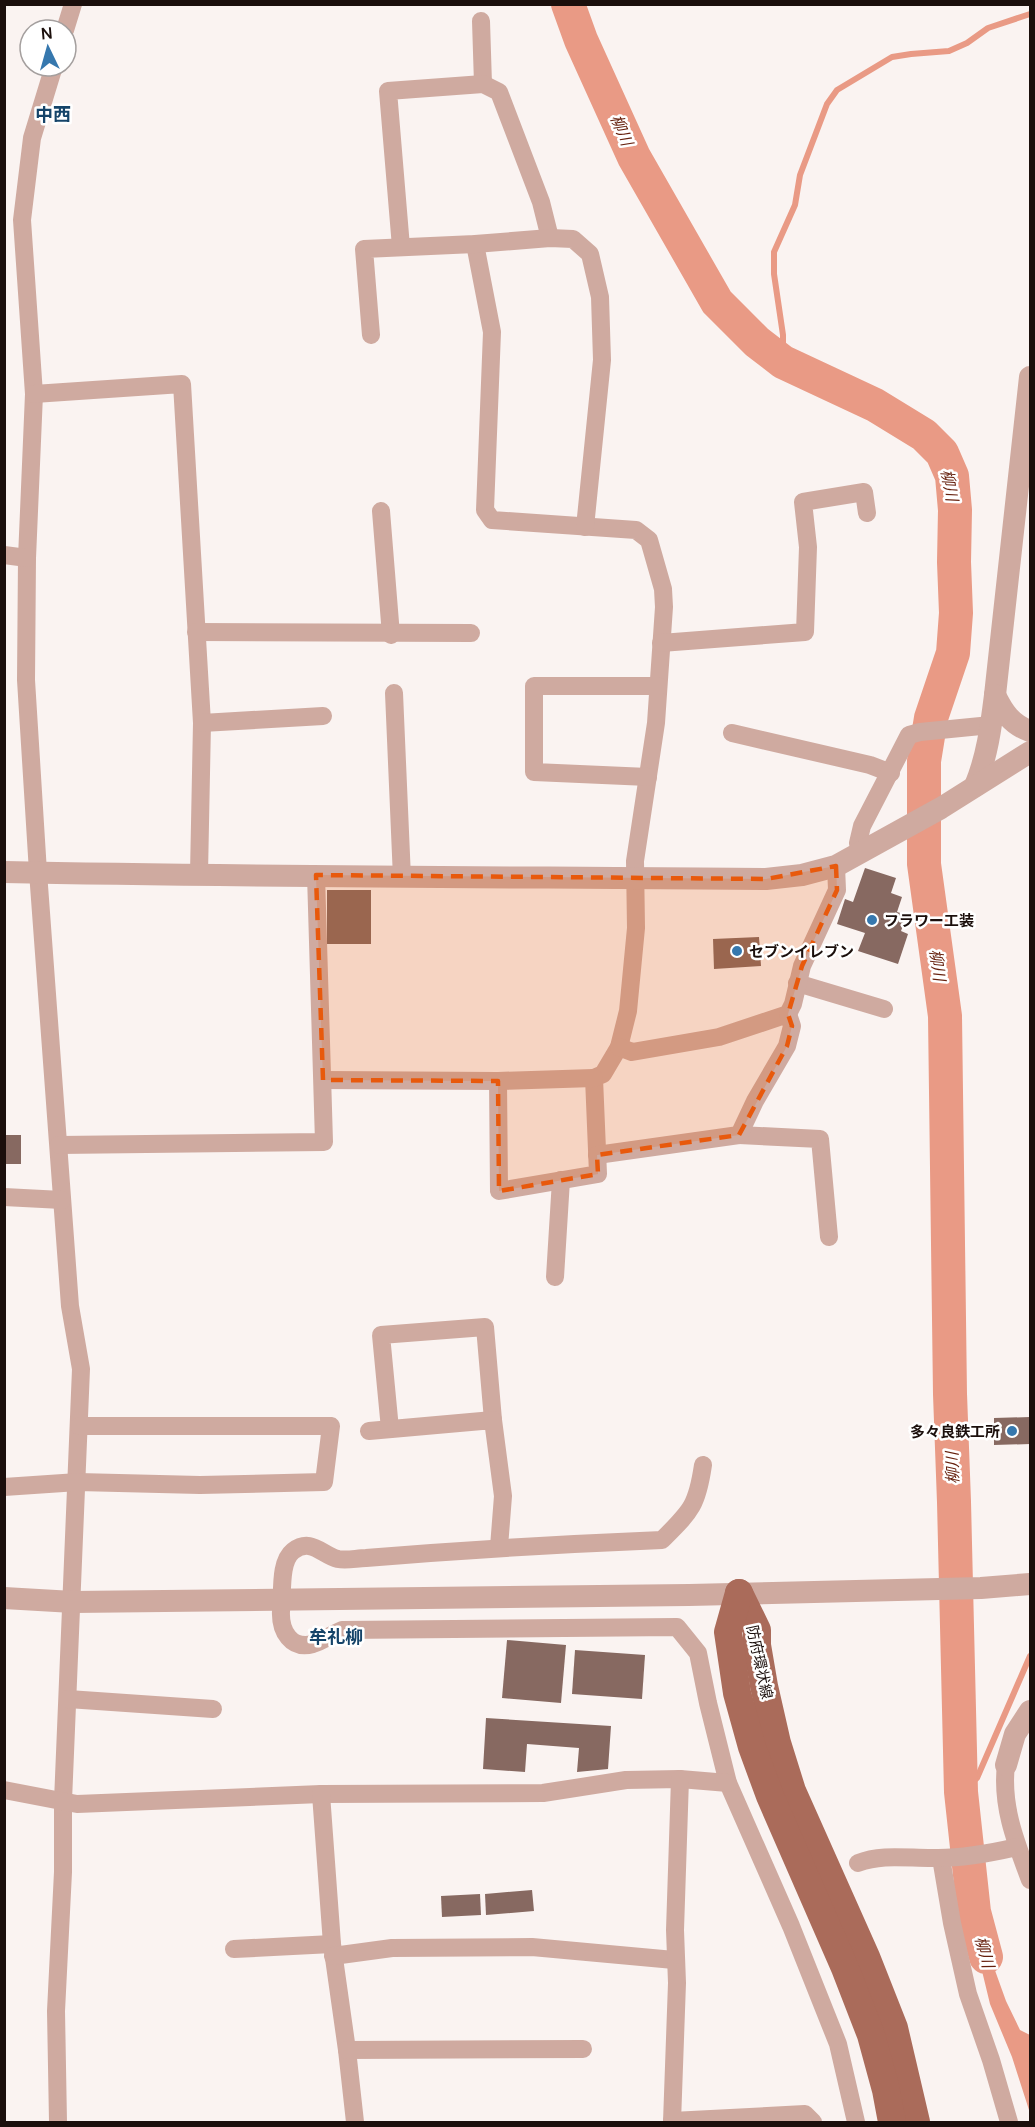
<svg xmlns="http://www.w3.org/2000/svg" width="1035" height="2127" font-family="Manrope,'Noto Sans JP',sans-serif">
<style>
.water{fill:#e99a85}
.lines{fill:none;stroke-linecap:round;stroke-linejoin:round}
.stream{stroke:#e99a85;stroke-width:6}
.river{stroke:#e99a85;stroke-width:34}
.building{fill:#876961}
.minor{stroke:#cfaaa0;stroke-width:18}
.tertiary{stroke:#cfaaa0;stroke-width:22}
.primary{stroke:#aa6b5a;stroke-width:28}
.marked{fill:#e8590c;fill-opacity:0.2;stroke:#e8590c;stroke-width:4.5;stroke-dasharray:12 8;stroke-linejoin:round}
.poi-dot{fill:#3678ae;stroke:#fff;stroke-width:2}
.labels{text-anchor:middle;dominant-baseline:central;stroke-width:5;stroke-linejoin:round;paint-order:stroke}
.poi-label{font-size:15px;font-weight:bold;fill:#1b0f0c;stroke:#fff;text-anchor:start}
.street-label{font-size:15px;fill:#1b0f0c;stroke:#fff}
.water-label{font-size:16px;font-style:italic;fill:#66200d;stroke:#fff}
.quarter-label{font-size:18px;font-weight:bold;fill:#154469;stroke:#fff}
</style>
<rect width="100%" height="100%" fill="#faf3f1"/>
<path class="water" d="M974,1912L1006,2001L1020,2030L1030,2035V2122L1029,2110L1012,2057L990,2004L975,1942Z"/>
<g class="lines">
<g class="stream">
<path d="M783,362V335L774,274V252L795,205L800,175L827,104L837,90L892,57L911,54L949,51L967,43L988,28L1030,14"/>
<path d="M961,1792L977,1778L1030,1656"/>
</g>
<path class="river" d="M568,4L581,40L634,157L717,302L757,342L783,362L875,405L924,435L942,453L952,476L955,510L954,562L956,613L953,653L931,718L924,761V864L945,1016L950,1394L954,1502L961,1792L974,1912L986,1957"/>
</g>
<g class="building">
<path d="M865,868L896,878L891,893L902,897L897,912L907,915L901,931L908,934L898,964L858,951L865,933L837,924L845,899L853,902Z"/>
<rect x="327" y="890" width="44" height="54"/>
<path d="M759,937L761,966L714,969L713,939Z"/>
<rect x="4" y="1135" width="17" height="29"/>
<path d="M1030,1417V1444L994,1445V1418Z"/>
<path d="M507,1640L566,1645L561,1703L502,1698Z"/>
<path d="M575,1650L645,1655L642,1699L572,1694Z"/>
<path d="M486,1718L611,1726L608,1769L577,1772L579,1748L527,1744L525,1772L483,1769Z"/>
<path d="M532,1890L534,1911L486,1915L485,1894Z"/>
<path d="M480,1894L481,1915L442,1917L441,1896Z"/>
</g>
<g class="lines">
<g class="minor">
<path d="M481,21L483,84"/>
<path d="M65,30L73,4"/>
<path d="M54,66L32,138L22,220L34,394L27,558L26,680L38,872L70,1306L81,1369L63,1801V1872L56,2011L58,2122"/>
<path d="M475,244L492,332L485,510L492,520L636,530L649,540L663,589L664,607L656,723L635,861L636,928L628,1011L619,1047L603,1074L594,1078L598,1174L499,1191L498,1081"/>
<path d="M401,247L388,91L483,84L499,92L541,202L550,238"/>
<path d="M371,335L364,249L475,244L550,238L573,239L590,254L600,297L602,360L585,527"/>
<path d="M34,394L182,384L202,723L199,874"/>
<path d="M381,511L391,635"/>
<path d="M4,555L27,558"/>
<path d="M196,632L471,633"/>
<path d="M661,643L805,632L808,547L803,502L864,492L867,513"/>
<path d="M394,693L402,878"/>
<path d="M202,723L323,716"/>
<path d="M732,733L870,765L891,773"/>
<path d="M648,777L534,772V686H658"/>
<path d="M860,852L858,843L862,826L909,735L920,732L991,725"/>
<path d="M797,983L884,1009"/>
<path d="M619,1047L632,1052L719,1037L788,1014L793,1004L802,966L837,890L836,866"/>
<path d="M323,1080L498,1081L594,1078"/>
<path d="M739,1135L820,1139L829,1237"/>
<path d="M59,1145L324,1142L316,875"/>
<path d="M597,1155L739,1135L755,1101L787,1046L792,1026L788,1014"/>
<path d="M4,1197L62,1200"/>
<path d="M555,1277L561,1180"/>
<path d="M390,1429L381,1335L485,1327L493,1420"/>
<path d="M369,1431L493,1420L503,1496L499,1547"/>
<path d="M703,1465C697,1506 691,1511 662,1540C563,1544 464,1550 366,1558C357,1558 347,1561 338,1559C322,1555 311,1537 293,1551C279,1562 283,1594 281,1611C280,1631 291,1650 313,1644C323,1641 332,1634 342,1630L677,1627L698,1653L708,1703L728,1783L791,1926L838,2044L856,2122"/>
<path d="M4,1487L78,1482L200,1485L324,1482L331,1426H79"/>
<path d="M68,1699L213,1709"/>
<path d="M1006,1765C1001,1806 1016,1843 1030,1880"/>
<path d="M4,1790L77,1804L321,1794L543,1793L626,1780L680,1779L728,1783"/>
<path d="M321,1794L332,1944L347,2050L355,2122"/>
<path d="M941,1858L952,1923L968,1994L991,2060L1009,2122"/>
<path d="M858,1863C883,1853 911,1859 938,1858C964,1858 991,1853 1017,1847"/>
<path d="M234,1949L332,1944"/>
<path d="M333,1956L392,1948L532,1947L674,1960"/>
<path d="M347,2050L583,2049"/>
<path d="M672,2121L805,2114L813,2122"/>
<path d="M672,2122L677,1983L675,1930L680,1779"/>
</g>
<g class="tertiary">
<path d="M995,695L1030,377"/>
<path d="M975,786C987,757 991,727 995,695C1003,712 1012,725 1030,731"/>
<path d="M4,872C258,877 512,877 766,879L802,875L836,866L941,808L1030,752"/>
<path d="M4,1598L73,1602L689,1595L981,1588L1030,1584"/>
<path d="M1006,1765L1015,1734L1030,1711"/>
</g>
<g class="primary">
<path d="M739,1593L757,1630V1645L764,1686L777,1743L792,1791L866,1957L894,2028L916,2122"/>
<path d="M739,1593L728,1632L737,1693L752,1747L770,1796L845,1968L871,2035L886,2090L892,2122"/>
</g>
</g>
<path class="marked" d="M836,866L837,890L802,966L788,1014L792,1026L787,1046L739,1135L597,1155L598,1174L499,1191L498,1081L323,1080L316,875L766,879Z"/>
<g class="poi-dot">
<circle cx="872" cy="920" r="6"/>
<circle cx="737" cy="951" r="6"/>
<circle cx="1012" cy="1431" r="6"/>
</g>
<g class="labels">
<g class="poi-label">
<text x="884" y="920">フラワー工装</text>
<text x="749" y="951">セブンイレブン</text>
<text x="1000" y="1431" text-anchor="end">多々良鉄工所</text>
</g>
<g class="street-label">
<text transform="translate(760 1662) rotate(78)">防府環状線</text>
</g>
<g class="water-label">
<text transform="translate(622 130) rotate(67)">柳川</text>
<text transform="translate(950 485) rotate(79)">柳川</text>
<text transform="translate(938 965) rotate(82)">柳川</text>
<text transform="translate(952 1468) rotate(-92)">柳川</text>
<text transform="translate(985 1952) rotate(75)">柳川</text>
</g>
<g class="quarter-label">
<text x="53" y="114">中西</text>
<text x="336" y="1636">牟礼柳</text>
</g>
</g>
<rect width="1035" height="2127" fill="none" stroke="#1b0f0c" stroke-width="12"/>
<g transform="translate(48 48) rotate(355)"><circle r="28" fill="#ffffff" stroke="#a49f9e" stroke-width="1.5"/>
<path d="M0-4.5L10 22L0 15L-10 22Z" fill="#3678ae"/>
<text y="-9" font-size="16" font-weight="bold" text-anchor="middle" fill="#1b0f0c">N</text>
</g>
</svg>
